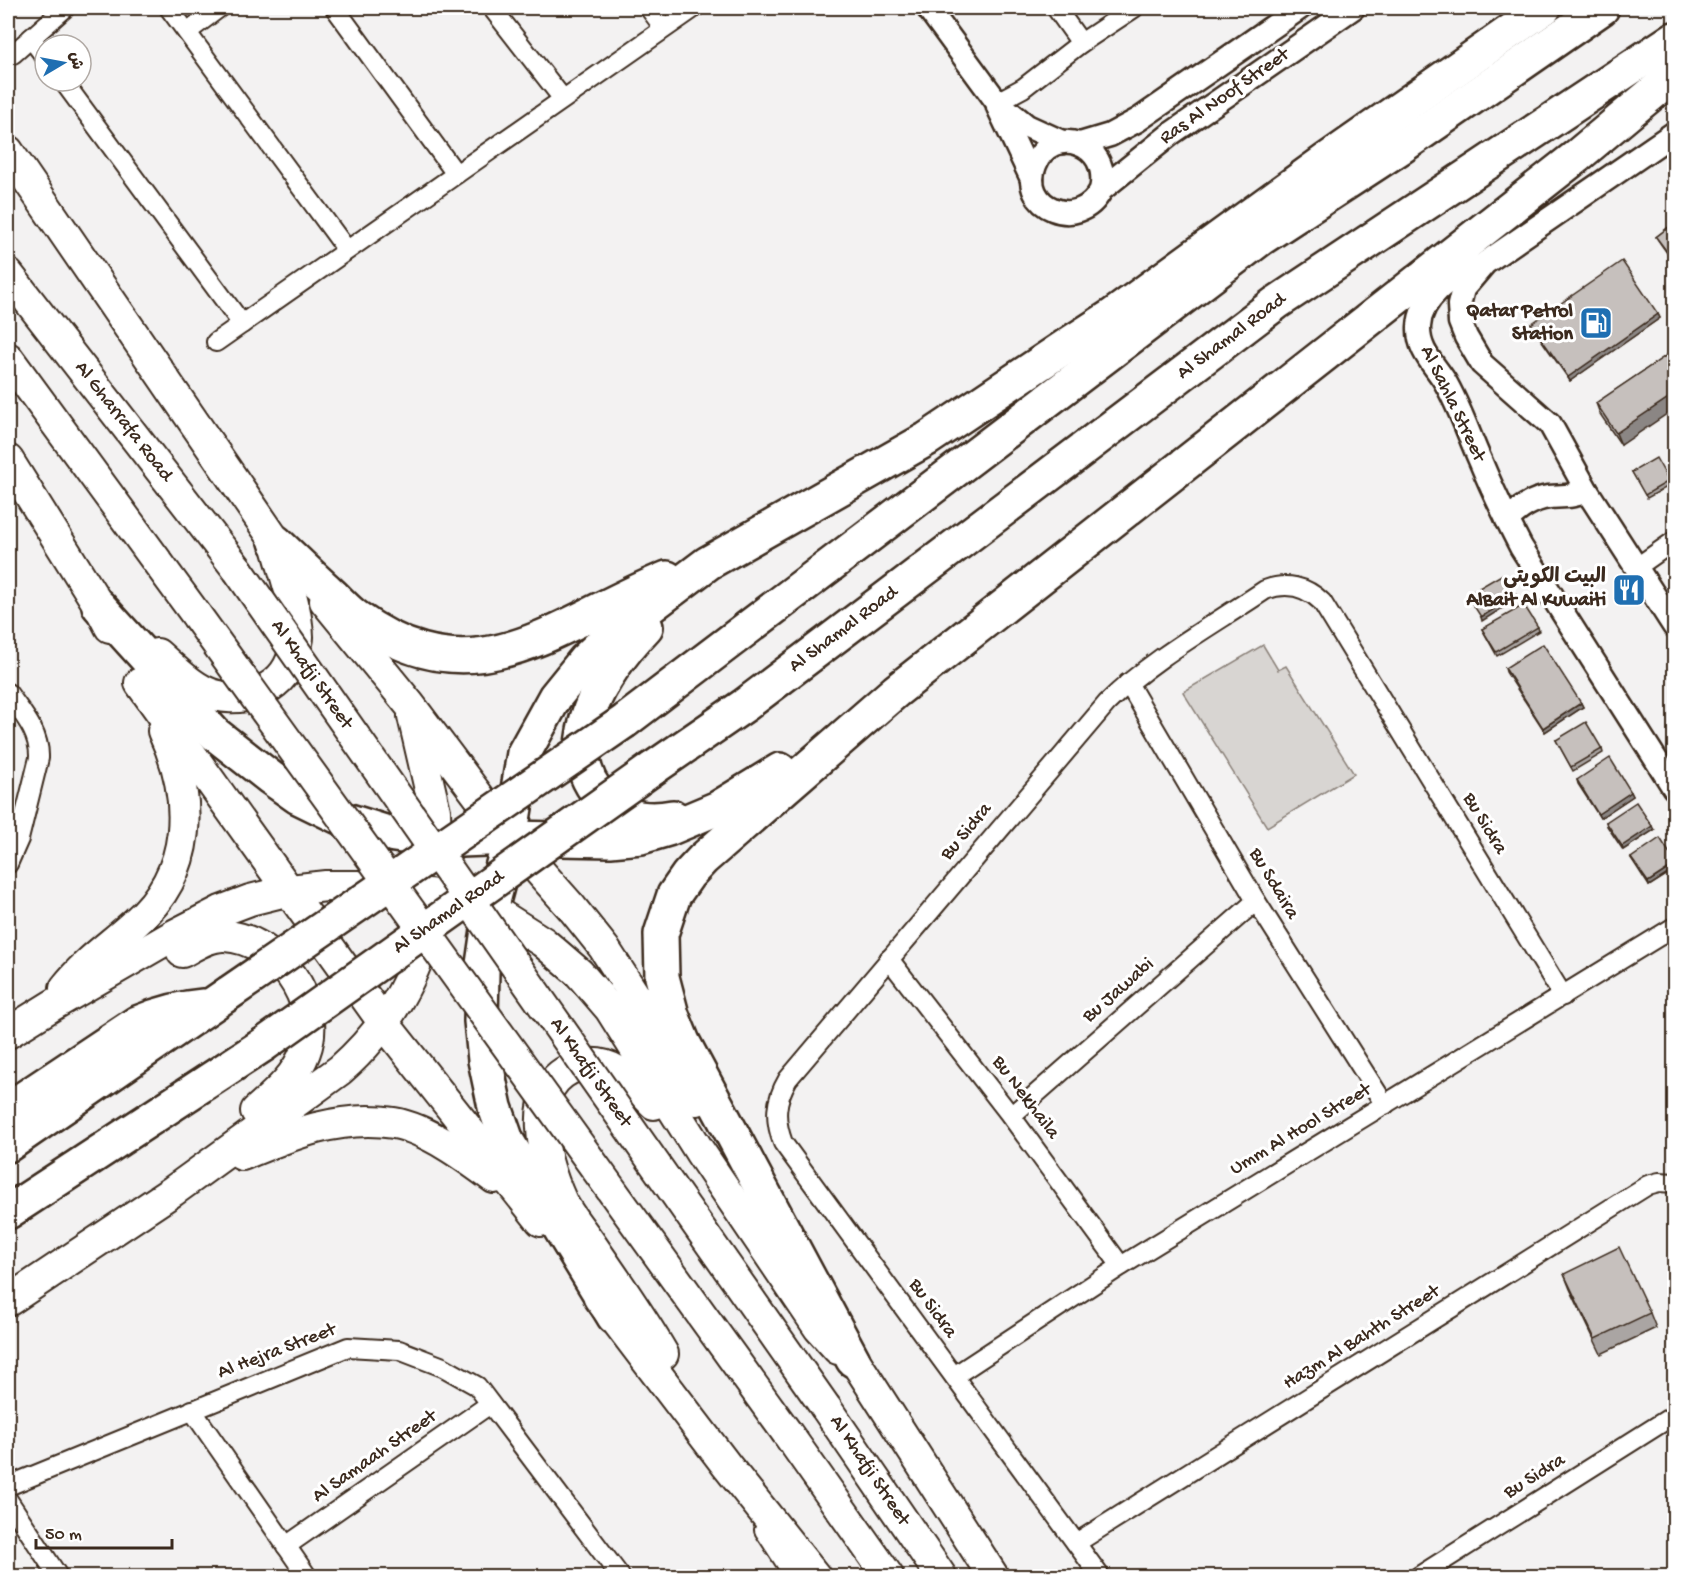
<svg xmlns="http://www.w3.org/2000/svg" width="1682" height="1584" font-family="'Gochi Hand','Playpen Sans Arabic',sans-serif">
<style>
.green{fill:#d8d5d2;stroke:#8a8078;stroke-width:1.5}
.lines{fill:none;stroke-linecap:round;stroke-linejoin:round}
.minor-casing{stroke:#3b2a1e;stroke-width:22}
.tertiary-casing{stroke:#3b2a1e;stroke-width:27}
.trunk-casing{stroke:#3b2a1e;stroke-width:34}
.motorway-casing{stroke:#3b2a1e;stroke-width:38}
.minor{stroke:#fff;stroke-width:18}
.tertiary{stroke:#fff;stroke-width:22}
.trunk{stroke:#fff;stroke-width:30}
.motorway{stroke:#fff;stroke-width:33}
.trunk-bridge-casing{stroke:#3b2a1e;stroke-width:34;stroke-linecap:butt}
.motorway-bridge-casing{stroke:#3b2a1e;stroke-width:38;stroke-linecap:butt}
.trunk-bridge{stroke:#fff;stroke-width:30}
.motorway-bridge{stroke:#fff;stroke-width:33}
.wall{fill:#aaa5a3;stroke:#3b2a1e;stroke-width:1.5}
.shaded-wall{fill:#8b8684;stroke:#3b2a1e;stroke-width:1.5}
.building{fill:#c6c0bd;stroke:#3b2a1e;stroke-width:1.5}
.labels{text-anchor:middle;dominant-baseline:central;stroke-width:6;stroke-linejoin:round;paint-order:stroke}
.street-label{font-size:20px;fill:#3b2a1e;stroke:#fff}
.poi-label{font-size:20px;font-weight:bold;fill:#3b2a1e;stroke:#fff;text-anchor:end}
</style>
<rect width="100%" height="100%" fill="#f3f2f2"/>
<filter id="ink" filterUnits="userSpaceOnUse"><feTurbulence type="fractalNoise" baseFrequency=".0167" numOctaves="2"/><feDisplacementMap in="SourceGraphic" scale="12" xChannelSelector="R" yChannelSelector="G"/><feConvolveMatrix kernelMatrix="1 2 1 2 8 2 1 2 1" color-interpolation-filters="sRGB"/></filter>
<g filter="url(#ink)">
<path class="green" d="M1263,645L1278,670L1286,666L1354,774L1267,827L1183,692Z"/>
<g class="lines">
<defs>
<g id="minor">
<path d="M169,8L347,250"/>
<path d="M335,8L456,174"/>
<path d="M492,8L563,99"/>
<path d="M649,8L664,28"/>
<path d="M1056,8L1081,43"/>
<path d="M187,32L219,8"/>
<path d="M31,38L45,57"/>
<path d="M13,54L65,8"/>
<path d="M63,81L242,324"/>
<path d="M997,102L1023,88L1081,43L1134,8"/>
<path d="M216,342L694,8"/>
<path d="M1637,567L1674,541"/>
<path d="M1128,683L1256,901L1385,1105"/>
<path d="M8,693C22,713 40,732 39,758L19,839L8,864"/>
<path d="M889,959L1011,1116L1121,1266"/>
<path d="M1011,1116L1256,901"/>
<path d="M954,1376L1121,1266L1674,927"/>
<path d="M192,1410L307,1576"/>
<path d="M8,1486L348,1347L399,1350L443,1367L477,1386L620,1576"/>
<path d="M8,1500L58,1576"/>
<path d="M764,1530L794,1576"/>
<path d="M1076,1543L1648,1185L1659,1182L1674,1183"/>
<path d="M286,1546L490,1404"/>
<path d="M1100,1576L783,1143C774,1119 775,1101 788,1079L1107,703C1151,659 1213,625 1265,590C1286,582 1306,586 1322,602L1563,996"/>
<path d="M1419,1576L1674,1415"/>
</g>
<g id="tertiary">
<path d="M928,8L997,102L1027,126L1062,142"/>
<path d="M998,107L1032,179"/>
<path d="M1674,133L1485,263L1463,289L1459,305L1460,322L1466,337L1482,364L1550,424L1587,491L1674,626"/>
<path d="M1080,144L1110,135L1138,120L1300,8"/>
<path d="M1101,190C1112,142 1051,123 1035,165C1018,207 1079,233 1101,190L1172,133L1353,8"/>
<path d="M1475,266C1450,277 1420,298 1419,327C1418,350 1433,363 1444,380C1459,405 1468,433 1480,460C1492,489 1506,518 1521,547L1674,788"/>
<path d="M1507,520C1519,509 1532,499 1549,497C1563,496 1574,497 1587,491"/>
</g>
<g id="trunk">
<path d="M8,151L276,542L292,562"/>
<path d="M8,274L238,570"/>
<path d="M8,358L197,616"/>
<path d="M8,460L99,606L110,627"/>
<path d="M325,601L410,705L510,838L572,908L604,948L648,1016L697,1100"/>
<path d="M157,654C171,666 187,683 204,691C237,707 283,692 293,655C295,649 298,643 298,637C297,606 284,573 276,543"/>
<path d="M140,683L383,1022L541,1221"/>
<path d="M413,716L435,811L437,864"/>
<path d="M182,952C195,945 210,935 225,936C277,939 324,1001 305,1052C296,1077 275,1094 256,1111"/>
<path d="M65,988C85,962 111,945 135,923C194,872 194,798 163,731"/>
<path d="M8,1033L53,1005L174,935L221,911L250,900L290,890L326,886H357L436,895L491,909L543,942L579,973L610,1009L700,1152L819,1328L838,1349"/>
<path d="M654,1104C633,1083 612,1056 578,1066C521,1083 544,1163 562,1202C570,1217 583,1232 593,1247C617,1282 642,1317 663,1354"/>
<path d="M242,1155C290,1135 340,1114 394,1123C428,1129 467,1158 494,1178"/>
<path d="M599,1298L727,1466L815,1576"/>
<path d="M8,1301L173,1191L340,1070C387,1029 418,975 431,914"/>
<path d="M841,1339L993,1576"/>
<path d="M826,1408L941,1576"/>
<path d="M787,1433L888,1576"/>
</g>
<g id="motorway">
<path d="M276,542C294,559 311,576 329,592C338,600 346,610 356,617C476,704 554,624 667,578"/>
<path d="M99,606L215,734L271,778L298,797L343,819L394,835L437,841L510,838L610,840L641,837L668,829L718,808L780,770"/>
<path d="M646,627C606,669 551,748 604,800C623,818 648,822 673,817"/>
<path d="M625,721L1260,239L1401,147L1602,8"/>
<path d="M652,769L745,705L1276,303L1674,39"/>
<path d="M8,1109L137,1023C159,1014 179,1008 203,1006"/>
<path d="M8,1145L229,993"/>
<path d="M8,1212L263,1045"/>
<path d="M614,1317L507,1141L495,1107L485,1060L481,1021L482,971L491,909L510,838L524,753L555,697L585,660L606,640L708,563L927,439L1072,342L1112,316L1325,161L1544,8"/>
<path d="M853,1360L683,1042L672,1015L662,977L661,934L674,895L688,875L703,859L896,691L1576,157L1674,75"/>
</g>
</defs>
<use href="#minor" class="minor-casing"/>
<use href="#tertiary" class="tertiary-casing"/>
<use href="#trunk" class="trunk-casing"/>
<use href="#motorway" class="motorway-casing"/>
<use href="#minor" class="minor"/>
<use href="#tertiary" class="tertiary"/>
<use href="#trunk" class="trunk"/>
<use href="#motorway" class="motorway"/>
<defs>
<g id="trunk-bridge">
<path d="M238,570L826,1408"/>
<path d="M197,616L787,1433"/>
</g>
<g id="motorway-bridge">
<path d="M229,993L625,721"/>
<path d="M263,1045L652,769"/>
</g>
</defs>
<use href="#trunk-bridge" class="trunk-bridge-casing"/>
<use href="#motorway-bridge" class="motorway-bridge-casing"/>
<use href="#trunk-bridge" class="trunk-bridge"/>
<use href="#motorway-bridge" class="motorway-bridge"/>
</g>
<g class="wall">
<path d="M1674,223V263L1658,240L1656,237Z"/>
<path d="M1658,314L1660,318L1570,381L1533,328L1531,324Z"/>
<path d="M1673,351L1621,445L1600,414L1596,403Z"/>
<path d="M1632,472L1669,481L1671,485L1647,498Z"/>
<path d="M1538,627L1539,631L1497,656L1482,629Z"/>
<path d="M1505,668L1581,703L1583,707L1545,732L1506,672Z"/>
<path d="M1556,740L1602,749L1603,753L1573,771Z"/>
<path d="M1577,780L1631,792L1633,796L1600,818L1578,784Z"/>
<path d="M1606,822L1654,830L1623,850L1607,826Z"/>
<path d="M1631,858L1674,860V870L1649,886L1633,861Z"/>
<path d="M1564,1274L1650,1313L1656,1328L1601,1354L1570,1289Z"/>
</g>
<g class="shaded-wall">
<path d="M1658,314L1660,318L1570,381L1568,377Z"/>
<path d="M1674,394V409L1621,445L1616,433Z"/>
<path d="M1516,595L1517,599L1482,621L1481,617Z"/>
<path d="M1581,703L1583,707L1545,732L1543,728Z"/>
<path d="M1631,792L1633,796L1600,818L1598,814Z"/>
<path d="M1652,826L1654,830L1623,850L1622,846Z"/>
<path d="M1674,865V870L1649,886L1648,882Z"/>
</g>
<g class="building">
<path d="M1674,223V261L1656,237Z"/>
<path d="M1622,261L1658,314L1568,377L1531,324Z"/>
<path d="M1673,351L1674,354V394L1616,433L1596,403Z"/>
<path d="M1656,458L1669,481L1645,495L1632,472Z"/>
<path d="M1503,574L1516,595L1481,617L1467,595Z"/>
<path d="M1524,605L1538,627L1496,652L1482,629Z"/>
<path d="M1543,644L1581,703L1543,728L1505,668Z"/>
<path d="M1586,722L1602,749L1571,767L1556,740Z"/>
<path d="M1610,758L1631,792L1598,814L1577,780Z"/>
<path d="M1636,802L1652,826L1622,846L1606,822Z"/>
<path d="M1660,838L1674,860V865L1648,882L1631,858Z"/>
<path d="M1619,1247L1650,1313L1595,1339L1564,1274Z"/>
</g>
</g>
<defs>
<symbol id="fuel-square" viewBox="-11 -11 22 22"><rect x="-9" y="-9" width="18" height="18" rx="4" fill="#1f6fb2" stroke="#fff"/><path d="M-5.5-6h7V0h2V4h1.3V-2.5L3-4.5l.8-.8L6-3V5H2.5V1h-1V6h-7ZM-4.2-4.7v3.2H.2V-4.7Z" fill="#fff"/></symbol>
<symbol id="restaurant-square" viewBox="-11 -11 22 22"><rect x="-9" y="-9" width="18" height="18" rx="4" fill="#1f6fb2" stroke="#fff"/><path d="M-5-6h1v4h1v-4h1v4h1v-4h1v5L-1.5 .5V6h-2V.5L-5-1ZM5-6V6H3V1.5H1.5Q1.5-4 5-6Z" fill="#fff"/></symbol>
</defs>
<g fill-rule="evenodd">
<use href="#fuel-square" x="1577" y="304" width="38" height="38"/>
<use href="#restaurant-square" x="1610" y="571" width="38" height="38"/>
</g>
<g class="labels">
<g class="street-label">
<text transform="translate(1225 97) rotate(-35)">Ras Al Noof Street</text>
<text transform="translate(1232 337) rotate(-37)">Al Shamal Road</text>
<text transform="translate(1452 404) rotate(64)">Al Sahla Street</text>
<text transform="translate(123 422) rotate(52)">Al Gharrafa Road</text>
<text transform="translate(844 630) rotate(-37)">Al Shamal Road</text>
<text transform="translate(311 675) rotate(55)">Al Khafji Street</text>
<text transform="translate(1484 824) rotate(59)">Bu Sidra</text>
<text transform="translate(967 832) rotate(-50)">Bu Sidra</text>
<text transform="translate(1273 884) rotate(59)">Bu Sdaira</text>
<text transform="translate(449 913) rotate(-35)">Al Shamal Road</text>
<text transform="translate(1119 991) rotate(-41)">Bu Jawabi</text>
<text transform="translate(590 1073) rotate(55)">Al Khafji Street</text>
<text transform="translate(1025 1098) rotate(53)">Bu Nekhaila</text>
<text transform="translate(1301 1130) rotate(-31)">Umm Al Hool Street</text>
<text transform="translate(932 1309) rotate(54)">Bu Sidra</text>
<text transform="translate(1362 1338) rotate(-32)">Hazm Al Bahth Street</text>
<text transform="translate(277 1352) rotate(-21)">Al Hejra Street</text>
<text transform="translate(375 1457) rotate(-35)">Al Samaah Street</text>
<text transform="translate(869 1471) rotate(56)">Al Khafji Street</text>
<text transform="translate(1535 1477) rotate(-32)">Bu Sidra</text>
</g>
<g class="poi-label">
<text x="1573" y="312">Qatar Petrol<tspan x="1573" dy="23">Station</tspan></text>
<text x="1606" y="578">البيت الكويتي<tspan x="1606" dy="23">AlBait Al Kuwaiti</tspan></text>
</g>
</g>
<rect width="1682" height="1584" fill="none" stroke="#fff" stroke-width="30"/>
<rect x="15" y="15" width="1652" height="1554" fill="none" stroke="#3b2a1e" stroke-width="2" filter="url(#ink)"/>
<g transform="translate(63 63) rotate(80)"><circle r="28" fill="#ffffff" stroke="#b1aaa5" stroke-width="1.5"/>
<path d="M0-4.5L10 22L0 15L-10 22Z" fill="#1f6fb2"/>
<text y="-9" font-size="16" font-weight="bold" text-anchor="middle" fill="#3b2a1e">ش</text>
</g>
<path d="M36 1539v9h136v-9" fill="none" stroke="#3b2a1e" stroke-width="3"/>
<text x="45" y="1539" font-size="18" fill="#3b2a1e" stroke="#ffffff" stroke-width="4.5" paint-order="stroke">50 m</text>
</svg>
